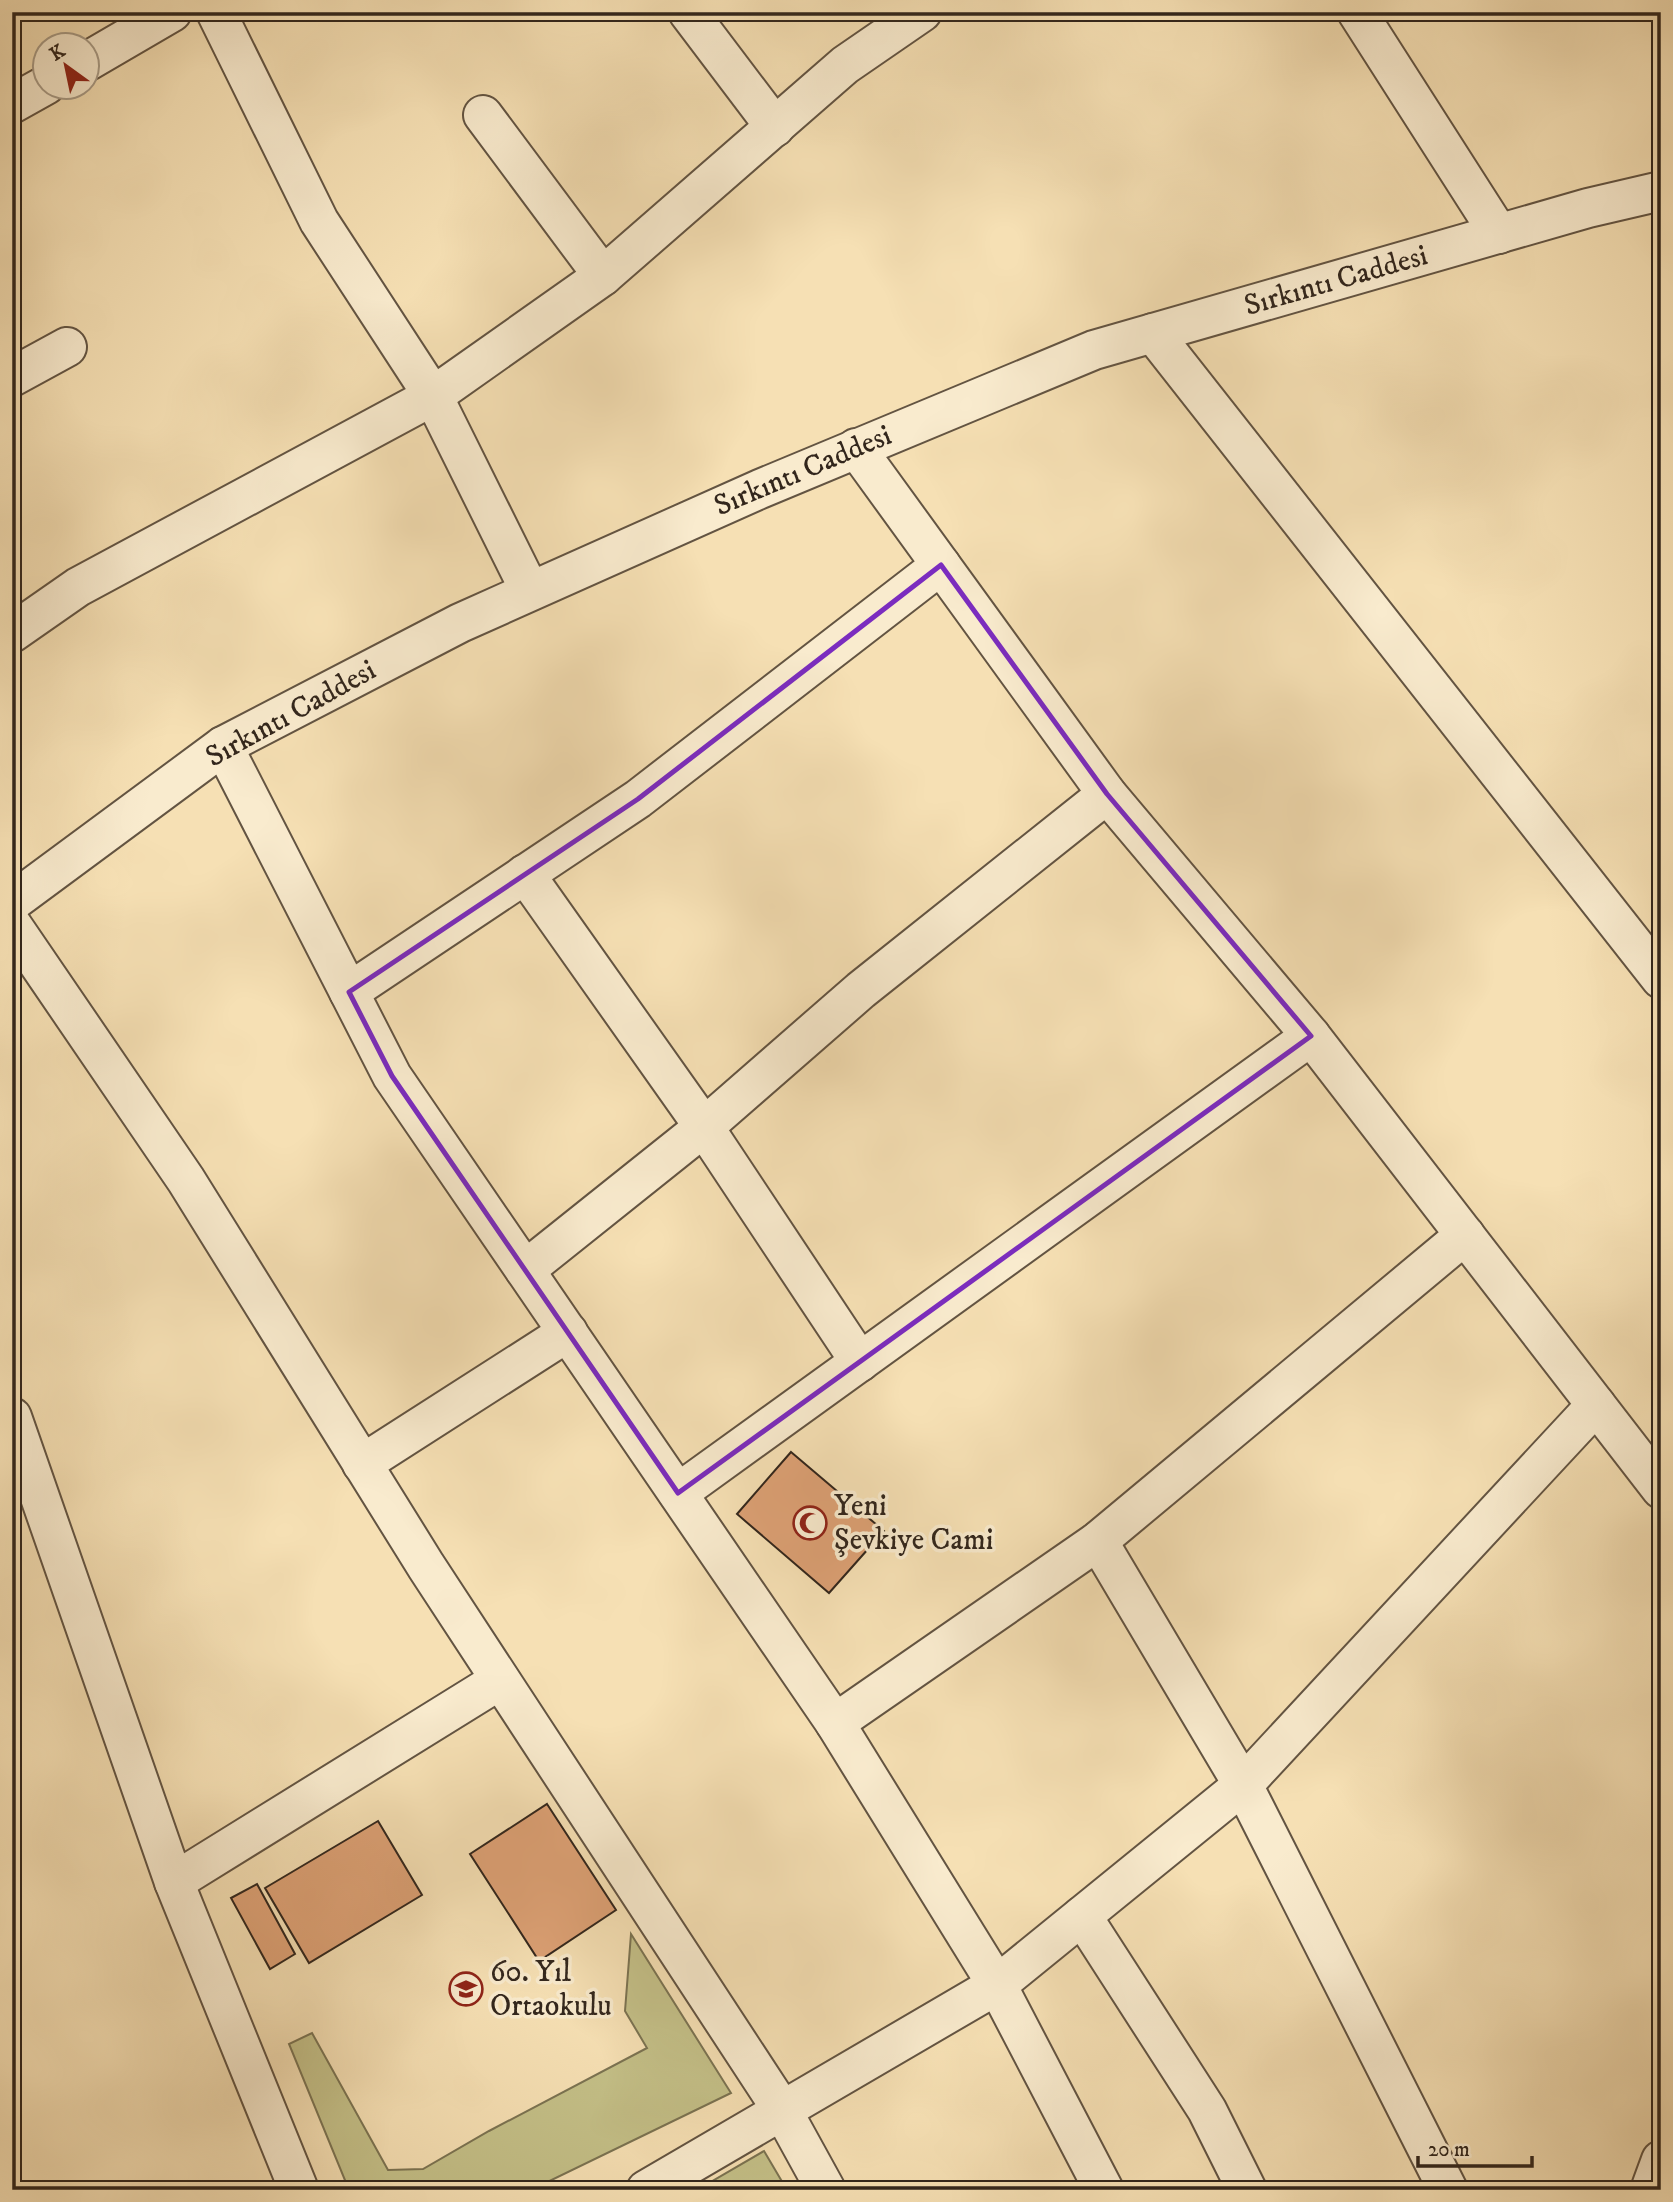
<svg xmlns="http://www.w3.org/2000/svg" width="1673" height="2202" font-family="'IM FELL DW Pica',serif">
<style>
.green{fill:#c4c088;stroke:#7b7352;stroke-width:2}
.building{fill:#dda175;stroke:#32261c;stroke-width:2}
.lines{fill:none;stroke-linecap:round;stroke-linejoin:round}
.minor-casing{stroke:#635442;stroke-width:42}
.minor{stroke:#f9ebce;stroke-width:38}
.marked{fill:none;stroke:#7b2cbf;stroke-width:5;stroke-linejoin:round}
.labels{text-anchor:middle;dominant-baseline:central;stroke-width:7;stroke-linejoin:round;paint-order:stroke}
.street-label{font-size:30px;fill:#32261c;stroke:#f9ebce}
.poi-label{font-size:30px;fill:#32261c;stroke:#f9ebce;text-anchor:start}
</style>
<rect width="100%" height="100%" fill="#f6e0b4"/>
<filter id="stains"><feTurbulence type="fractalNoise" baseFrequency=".00286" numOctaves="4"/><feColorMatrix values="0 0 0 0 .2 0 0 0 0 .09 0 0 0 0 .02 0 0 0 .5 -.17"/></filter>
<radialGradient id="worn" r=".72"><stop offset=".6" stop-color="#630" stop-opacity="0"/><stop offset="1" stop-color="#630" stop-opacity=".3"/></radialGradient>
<g class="green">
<path d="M631,1934L731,2093L531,2190H349L289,2044L312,2033L388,2170L423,2169L489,2131L647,2048L625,2011Z"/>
<path d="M764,2151L787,2190H697Z"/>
</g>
<g class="building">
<path d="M791,1452L884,1531L829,1593L737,1514Z"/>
<path d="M547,1804L616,1910L539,1961L470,1854Z"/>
<path d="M378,1821L422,1895L309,1963L265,1888Z"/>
<path d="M257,1884L295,1954L270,1969L231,1898Z"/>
</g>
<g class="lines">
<defs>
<g id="minor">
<path d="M216,12L319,221L433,396L530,591"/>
<path d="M688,12L775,127"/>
<path d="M1357,12L1499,234"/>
<path d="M88,61L172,12"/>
<path d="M12,104L46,85"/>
<path d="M483,115L603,276"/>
<path d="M1153,333L1661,979"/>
<path d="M12,377L67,347"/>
<path d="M856,448L1107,794L1311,1036L1661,1489"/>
<path d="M12,633L78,587L433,396L603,276L845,65L922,12"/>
<path d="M223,746L392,1076L835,1723L997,1985L1104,2190"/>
<path d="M525,874L704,1127L860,1362"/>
<path d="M12,902L223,746L460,623L760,489L1094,350L1588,208L1661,191"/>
<path d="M12,925L186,1180L426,1566L782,2110L826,2190"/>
<path d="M349,992L638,799L941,565"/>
<path d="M525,1270L704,1127L861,990L1107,794"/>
<path d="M12,1417L174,1882L299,2190"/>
<path d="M362,1464L568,1332"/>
<path d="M678,1493L1311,1036"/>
<path d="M1098,1541L1243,1785L1448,2190"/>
<path d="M835,1723L1098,1541L1465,1235"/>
<path d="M174,1882L500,1680"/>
<path d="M1082,1916L1207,2110L1247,2190"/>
<path d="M646,2190L997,1985L1243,1785L1596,1405"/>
<path d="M1650,2190L1661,2160"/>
</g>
</defs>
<use href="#minor" class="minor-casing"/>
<use href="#minor" class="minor"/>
</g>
<path class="marked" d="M941,565L1107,794L1311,1036L678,1493L392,1076L349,992L638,799Z"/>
<defs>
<symbol id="mosque-ring" viewBox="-11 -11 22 22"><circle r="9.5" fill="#f9ebce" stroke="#8f2418" stroke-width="1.5"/><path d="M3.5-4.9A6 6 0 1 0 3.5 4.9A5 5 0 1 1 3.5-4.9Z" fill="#8f2418"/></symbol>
<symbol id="school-ring" viewBox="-11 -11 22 22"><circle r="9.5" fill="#f9ebce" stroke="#8f2418" stroke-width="1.5"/><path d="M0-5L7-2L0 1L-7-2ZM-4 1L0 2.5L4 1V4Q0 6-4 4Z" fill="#8f2418"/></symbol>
</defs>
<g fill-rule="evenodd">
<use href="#mosque-ring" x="791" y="1504" width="38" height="38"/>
<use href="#school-ring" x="447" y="1970" width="38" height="38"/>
</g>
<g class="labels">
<g class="street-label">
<text transform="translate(1336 281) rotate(-16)">Sırkıntı Caddesi</text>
<text transform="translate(803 471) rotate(-23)">Sırkıntı Caddesi</text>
<text transform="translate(291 714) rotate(-29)">Sırkıntı Caddesi</text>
</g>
<g class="poi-label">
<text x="834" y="1506">Yeni<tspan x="834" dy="34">Şevkiye Cami</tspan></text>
<text x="490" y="1972">60. Yıl<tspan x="490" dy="34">Ortaokulu</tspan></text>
</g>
</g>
<rect width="1673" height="2202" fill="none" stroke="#f6e0b4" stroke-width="42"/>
<rect x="14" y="14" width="1645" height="2174" fill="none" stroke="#32261c" stroke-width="3.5"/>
<rect x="21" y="21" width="1631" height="2160" fill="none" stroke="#32261c" stroke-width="2"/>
<g transform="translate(66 66) rotate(327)"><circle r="33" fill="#f9ebce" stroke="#a99c87" stroke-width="2"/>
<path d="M0-5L12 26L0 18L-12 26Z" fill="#8f2418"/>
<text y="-10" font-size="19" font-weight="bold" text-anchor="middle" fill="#32261c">K</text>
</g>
<path d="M1418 2156v10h114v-10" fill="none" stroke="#32261c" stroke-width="3.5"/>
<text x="1428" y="2156" font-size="21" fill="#32261c" stroke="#f9ebce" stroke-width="5" paint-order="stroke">20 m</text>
<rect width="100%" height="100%" filter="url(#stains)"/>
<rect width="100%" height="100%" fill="url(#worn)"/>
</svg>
